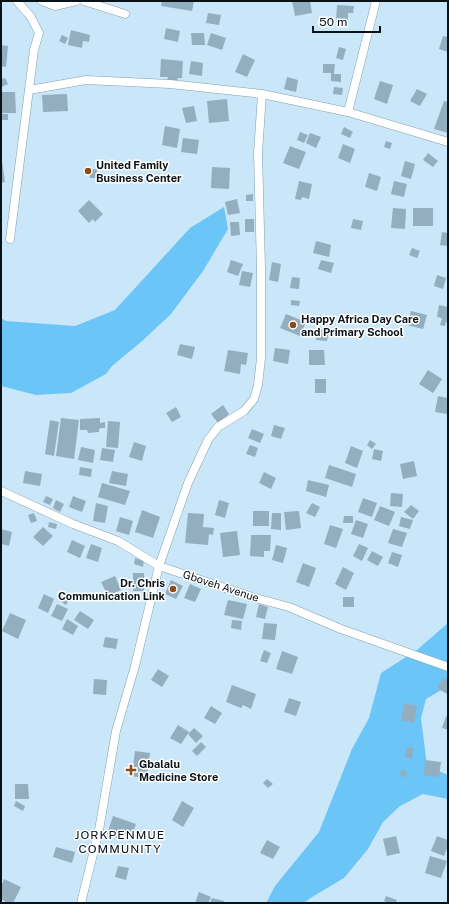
<svg xmlns="http://www.w3.org/2000/svg" width="449" height="904" font-family="'Public Sans',sans-serif">
<style>
.green{fill:#6bc5f6}
.building{fill:#92aebf}
.lines{fill:none;stroke-linecap:round;stroke-linejoin:round}
.minor-casing{stroke:#839faf;stroke-width:9}
.minor{stroke:#fff;stroke-width:8}
.poi-dot{fill:#8c4c17;stroke:#fff;stroke-width:1.5}
.labels{text-anchor:middle;dominant-baseline:central;stroke-width:3;stroke-linejoin:round;paint-order:stroke}
.poi-label{font-size:11px;font-weight:bold;fill:#081218;stroke:#fff;text-anchor:start}
.street-label{font-size:11px;fill:#081218;stroke:#fff}
.neighbourhood-label{font-size:12px;letter-spacing:1px;fill:#081218;stroke:#fff}
</style>
<rect width="100%" height="100%" fill="#cae7f9"/>
<g class="green">
<path d="M224,207L228,229L203,271L171,314L141,342L112,366L106,374L71,393L36,395L1,386V318L6,321L75,326L115,310L190,228Z"/>
<path d="M448,623V686L426,699L421,718L427,766L448,775V799L423,794L400,806L383,822L368,849L344,878L312,897L304,903H266L275,886L319,832L352,749L369,718L381,673L417,650Z"/>
</g>
<g class="building">
<path d="M162,1H194L192,11L161,6Z"/>
<path d="M292,1H310L312,13L295,16Z"/>
<path d="M337,5L354,6L353,13H348V23L336,22Z"/>
<path d="M208,13L221,15L219,25L206,23Z"/>
<path d="M166,28L180,31L178,42L164,39Z"/>
<path d="M71,30L90,35L89,42L83,41L82,48L68,45Z"/>
<path d="M191,33H204L205,45H192Z"/>
<path d="M211,33L226,38L222,50L207,45Z"/>
<path d="M62,35L68,38L65,44L59,41Z"/>
<path d="M443,36L448,37V52L439,49Z"/>
<path d="M1,45L8,46L6,67L1,66Z"/>
<path d="M339,47L346,49L343,60L336,58Z"/>
<path d="M243,54L255,60L247,77L235,72Z"/>
<path d="M161,59L183,61L182,78H178L177,81L167,80L168,77H160Z"/>
<path d="M191,61L203,63L202,76L189,74Z"/>
<path d="M323,64H335L334,74H341V82L331,81V73H323Z"/>
<path d="M287,77L298,80L296,92L284,89Z"/>
<path d="M5,78L8,84L1,87V79Z"/>
<path d="M380,81L393,85L387,104L374,99Z"/>
<path d="M334,87L343,88L342,95L333,94Z"/>
<path d="M417,89L427,94L420,106L410,101Z"/>
<path d="M1,92H15L16,113H1Z"/>
<path d="M67,94L68,111L43,112L42,95Z"/>
<path d="M227,99L229,121L209,123L207,101Z"/>
<path d="M444,101L448,102V133L434,129Z"/>
<path d="M194,106L197,121L186,123L182,108Z"/>
<rect x="1" y="114" width="7" height="6"/>
<path d="M165,126L180,129L177,148L162,145Z"/>
<path d="M344,127L353,132L350,138L341,134Z"/>
<path d="M300,132L308,135L304,143L297,140Z"/>
<path d="M310,133L321,137L316,148L306,143Z"/>
<path d="M183,138L199,140L197,154L181,152Z"/>
<path d="M386,141L392,143L390,149L384,147Z"/>
<path d="M343,144L355,149L350,163L338,158Z"/>
<path d="M290,146L306,152L299,169L283,163Z"/>
<path d="M428,153L438,161L433,167L423,160Z"/>
<path d="M1,161H2L5,182L1,183Z"/>
<path d="M405,161L415,164L411,179L401,176Z"/>
<path d="M212,167L230,168L229,189L211,188Z"/>
<path d="M97,169V178H90L89,170Z"/>
<path d="M369,173L381,177L377,191L365,187Z"/>
<path d="M299,181L312,184L309,199L302,197L301,200L295,199Z"/>
<path d="M394,181L407,184L404,197L391,194Z"/>
<path d="M253,194V201H246V195Z"/>
<path d="M237,199L240,213L228,215L225,202Z"/>
<path d="M89,200L103,214L95,222L93,219L89,223L78,211Z"/>
<path d="M393,208L406,209L405,229L391,228Z"/>
<rect x="413" y="208" width="20" height="18"/>
<rect x="245" y="219" width="9" height="13"/>
<path d="M353,219L363,221L361,230L351,228Z"/>
<path d="M230,222H239L240,235L231,236Z"/>
<path d="M442,232L448,233V246L440,245Z"/>
<path d="M316,241L331,245L329,257L313,253Z"/>
<path d="M412,248L420,251L417,258L409,255Z"/>
<path d="M231,260L243,264L238,276L227,272Z"/>
<path d="M321,260L334,263L331,273L318,269Z"/>
<path d="M272,262L281,264L278,282L269,280Z"/>
<path d="M242,271L253,273L250,287L239,285Z"/>
<path d="M437,275L446,278L443,289L434,286Z"/>
<path d="M292,277L300,278L299,289L290,288Z"/>
<path d="M291,300L300,301L299,306L291,305Z"/>
<path d="M439,305L448,307V323L446,322L445,326L440,325L442,318L437,317Z"/>
<path d="M411,311L427,315L423,329L407,325Z"/>
<path d="M286,314L306,322L300,336L280,328Z"/>
<path d="M317,329L329,330L327,341L316,340Z"/>
<path d="M180,344L195,347L192,359L177,355Z"/>
<path d="M275,348L290,350L288,364L273,361Z"/>
<path d="M228,350L248,353L246,365L241,364L240,374L224,371Z"/>
<path d="M309,350H324L325,365H309Z"/>
<path d="M428,370L442,379L433,393L419,384Z"/>
<rect x="315" y="379" width="11" height="14"/>
<path d="M438,396L448,398V407L447,414L435,412Z"/>
<path d="M223,405L229,414L218,423L211,414Z"/>
<path d="M176,407L181,417L172,422L166,413Z"/>
<path d="M61,418L79,420L74,459L56,456Z"/>
<path d="M100,418V423L105,422V428H100V429H99V432L88,433L87,430H80V419Z"/>
<path d="M50,420L59,422L54,456L45,454Z"/>
<path d="M108,421L120,422L118,448L106,447Z"/>
<path d="M274,425L285,428L281,439L271,436Z"/>
<path d="M252,429L264,434L260,443L248,438Z"/>
<path d="M370,440L376,444L372,449L367,445Z"/>
<path d="M134,442L146,446L142,461L129,457Z"/>
<path d="M250,445L258,448L255,457L246,454Z"/>
<path d="M351,446L363,451L357,468L345,463Z"/>
<path d="M81,447L95,450L93,463L78,460Z"/>
<path d="M102,448L115,450L113,462L100,460Z"/>
<path d="M374,449L383,451L381,461L372,459Z"/>
<path d="M414,461L417,476L403,479L400,464Z"/>
<path d="M329,465L356,474L352,487L325,478Z"/>
<path d="M80,467L92,469L91,477L79,475Z"/>
<path d="M25,471L42,474L40,486L23,483Z"/>
<path d="M112,471L128,474L126,486L109,483Z"/>
<path d="M264,472L276,478L271,489L259,483Z"/>
<path d="M308,480L329,485L326,497L306,491Z"/>
<path d="M102,483L130,491L125,505L98,497Z"/>
<path d="M391,493L403,494L402,507L390,506Z"/>
<path d="M46,496L53,499L50,505L43,502Z"/>
<path d="M73,496L86,501L82,512L69,507Z"/>
<path d="M363,498L377,503L372,517L358,512Z"/>
<path d="M56,500L64,504L60,512L53,508Z"/>
<path d="M219,500L229,503L225,518L215,515Z"/>
<path d="M96,503L108,506L105,523L93,521Z"/>
<path d="M312,503L320,507L315,517L306,513Z"/>
<path d="M411,505L419,511L413,519L404,512Z"/>
<path d="M380,506L395,512L389,526L374,520Z"/>
<path d="M142,510L160,517L153,538L135,532Z"/>
<rect x="253" y="511" width="16" height="15"/>
<path d="M299,511L301,528L286,530L284,512Z"/>
<path d="M34,513L37,521L31,523L28,515Z"/>
<path d="M188,513L204,514L203,527L214,528L213,535L209,534L208,545L185,543Z"/>
<path d="M272,513H281V530L271,529Z"/>
<path d="M344,516H353V523H343Z"/>
<path d="M120,517L133,521L129,535L116,531Z"/>
<path d="M401,517L413,520L410,529L399,526Z"/>
<path d="M356,520L368,524L363,538L351,534Z"/>
<path d="M49,522L57,524L56,529L48,527Z"/>
<path d="M330,525L343,529L336,548L324,544Z"/>
<path d="M43,527L53,536L43,546L33,537Z"/>
<path d="M1,529L12,532L9,546L1,544Z"/>
<path d="M393,529L407,533L402,547L388,543Z"/>
<path d="M237,531L240,555L223,557L220,533Z"/>
<path d="M251,535H271L270,551H264V557L250,556Z"/>
<path d="M72,540L85,546L80,558L67,552Z"/>
<path d="M91,544L102,548L98,562L86,558Z"/>
<path d="M359,544L368,548L362,561L353,556Z"/>
<path d="M276,545L287,548L283,563L272,560Z"/>
<path d="M372,551L383,557L378,566L367,560Z"/>
<path d="M392,552L402,555L398,567L388,563Z"/>
<path d="M135,558L144,561L143,567L134,564Z"/>
<path d="M303,563L316,568L309,587L296,582Z"/>
<path d="M343,567L354,573L346,590L335,584Z"/>
<rect x="133" y="573" width="11" height="18"/>
<path d="M115,576L121,590L108,596L101,582Z"/>
<path d="M171,580L183,586L176,599L165,594Z"/>
<path d="M190,584L201,589L195,602L184,598Z"/>
<path d="M61,593L70,598L66,605L57,599Z"/>
<path d="M44,594L54,599L48,613L38,608Z"/>
<rect x="343" y="597" width="11" height="10"/>
<path d="M228,600L247,604L243,619L224,615Z"/>
<path d="M57,604L68,609L62,621L51,616Z"/>
<path d="M259,604L268,607L265,619L256,617Z"/>
<path d="M80,611L94,620L88,629L74,620Z"/>
<path d="M10,613L26,620L18,639L2,631Z"/>
<path d="M67,619L78,626L73,635L62,629Z"/>
<path d="M232,620L242,621L241,630L231,628Z"/>
<path d="M264,623L277,624L275,640L262,639Z"/>
<path d="M105,637L118,639L116,649L103,647Z"/>
<path d="M264,650L271,653L267,663L260,661Z"/>
<path d="M282,651L298,657L292,674L276,669Z"/>
<path d="M158,669L169,676L162,687L151,680Z"/>
<path d="M444,678L448,680V692L447,694L437,688Z"/>
<path d="M94,679L107,680L106,695L93,694Z"/>
<path d="M232,685L256,694L251,709L243,705L241,708L226,702Z"/>
<path d="M289,698L301,702L296,716L284,712Z"/>
<path d="M404,703L417,706L414,723L401,720Z"/>
<path d="M211,706L222,713L215,724L204,718Z"/>
<path d="M446,716L448,717V730L442,728Z"/>
<path d="M178,725L189,732L181,744L170,738Z"/>
<path d="M194,728L203,736L196,743L188,734Z"/>
<path d="M201,742L206,747L197,756L192,751Z"/>
<path d="M406,748H413L412,759L405,758Z"/>
<path d="M135,751L150,753L147,778L128,776L129,765L133,766Z"/>
<path d="M425,760L441,762L439,777L424,775Z"/>
<path d="M406,770L407,776L401,777L400,771Z"/>
<path d="M267,779L273,784L268,788L263,783Z"/>
<path d="M15,784H28L29,799H15Z"/>
<path d="M16,801L25,806L23,811L14,806Z"/>
<path d="M182,801L194,808L183,827L172,820Z"/>
<path d="M113,816L136,824L131,838L119,833L117,838L107,834Z"/>
<path d="M396,836L400,853L387,856L383,839Z"/>
<path d="M437,836L448,840V846L444,856L431,851Z"/>
<path d="M267,840L280,847L273,859L260,853Z"/>
<path d="M56,847L75,852L72,863L53,857Z"/>
<path d="M430,856L447,861L441,878L425,873Z"/>
<path d="M118,866L129,868L126,880L115,877Z"/>
<path d="M4,879L21,887L13,903H7L1,899V887Z"/>
<path d="M199,892L211,897L208,903H195Z"/>
<path d="M386,896L397,900L396,903H389L384,901Z"/>
<path d="M212,898L224,901V903H210Z"/>
</g>
<g class="lines">
<defs>
<g id="minor">
<path d="M42,1L55,6L76,1"/>
<path d="M84,1L125,14"/>
<path d="M29,90L86,80L170,84L262,94L348,112L448,142"/>
<path d="M348,112L376,1"/>
<path d="M10,239L34,50L39,33L31,17L17,1"/>
<path d="M1,491L73,524L118,541L159,566L252,597L289,607L341,629L448,667"/>
<path d="M81,903L99,830L116,731L135,666L159,566L188,483L208,440L218,427L244,411L254,399L258,385L261,358V268L258,153L262,94"/>
</g>
</defs>
<use href="#minor" class="minor-casing"/>
<use href="#minor" class="minor"/>
</g>
<g class="poi-dot">
<circle cx="88" cy="171" r="4"/>
<circle cx="293" cy="325" r="4"/>
<circle cx="173" cy="589" r="4"/>
<path d="M129 764h4v4h4v4h-4v4h-4v-4h-4v-4h4z"/>
</g>
<g class="labels">
<g class="poi-label">
<text x="96" y="165">United Family<tspan x="96" dy="13">Business Center</tspan></text>
<text x="301" y="319">Happy Africa Day Care<tspan x="301" dy="13">and Primary School</tspan></text>
<text x="165" y="583" text-anchor="end">Dr. Chris<tspan x="165" dy="13">Communication Link</tspan></text>
<text x="139" y="764">Gbalalu<tspan x="139" dy="13">Medicine Store</tspan></text>
</g>
<g class="street-label">
<text transform="translate(221 586) rotate(18)">Gboveh Avenue</text>
</g>
<g class="neighbourhood-label">
<text x="120" y="835">JORKPENMUE<tspan x="120" dy="14">COMMUNITY</tspan></text>
</g>
</g>
<rect width="449" height="904" fill="none" stroke="#081218" stroke-width="4"/>
<path d="M313 26v6h67v-6" fill="none" stroke="#081218" stroke-width="2"/>
<text x="319" y="26" font-size="12" fill="#081218" stroke="#ffffff" stroke-width="3" paint-order="stroke">50 m</text>
</svg>
